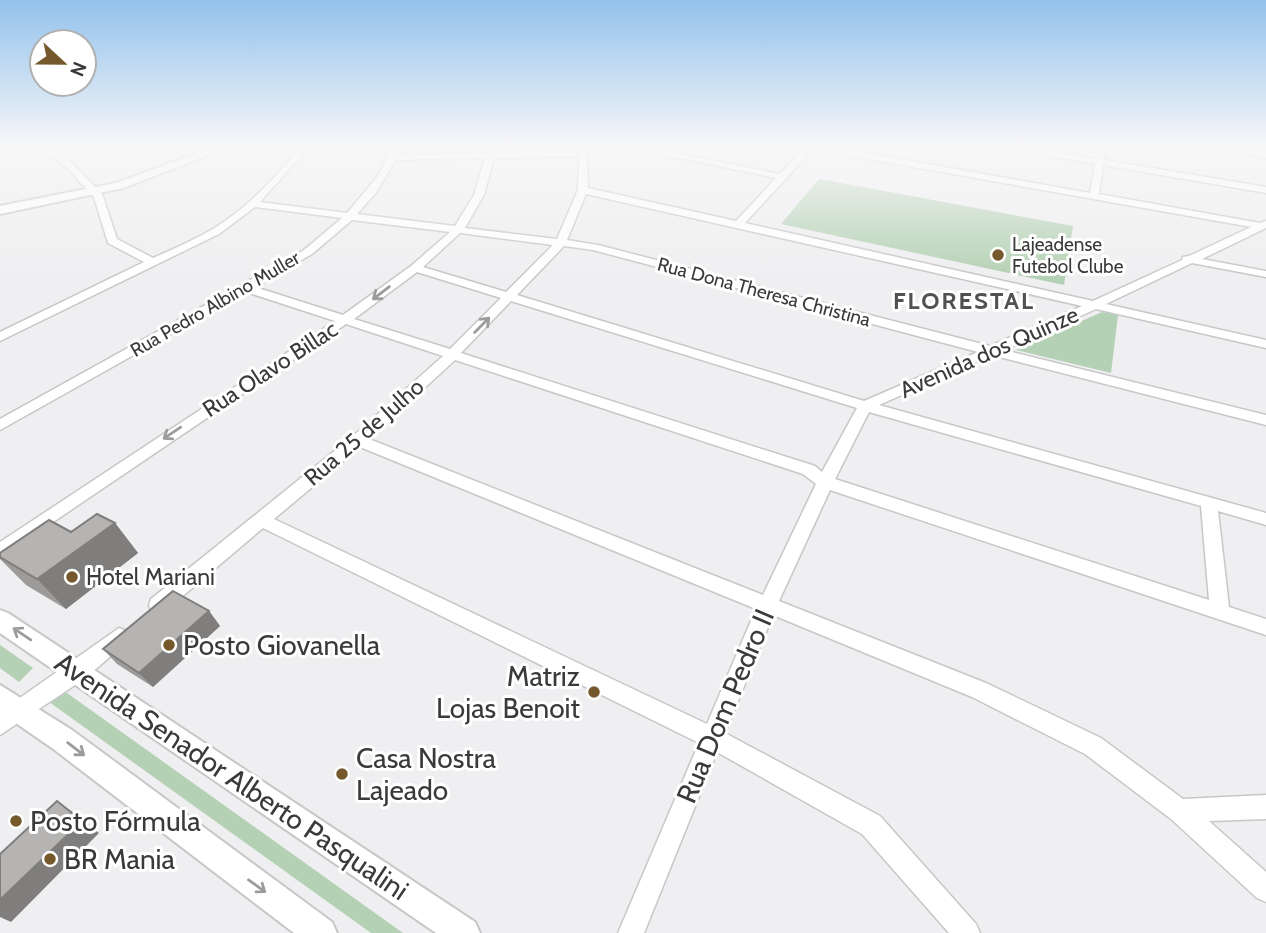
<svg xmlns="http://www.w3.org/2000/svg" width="1266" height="933" font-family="Cabin,sans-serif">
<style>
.green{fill:#b5d1b5}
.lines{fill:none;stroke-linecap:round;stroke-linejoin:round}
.minor-casing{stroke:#c7c7c8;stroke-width:3}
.major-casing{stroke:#c7c7c8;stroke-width:4}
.minor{fill:#fff;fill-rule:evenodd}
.major{fill:#fff;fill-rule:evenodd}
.wall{fill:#9c9b9a}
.shaded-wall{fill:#7f7e7d}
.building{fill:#b5b4b3;stroke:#7f7e7d;stroke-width:2}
.oneway{stroke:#9c9c9c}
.poi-dot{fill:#75582c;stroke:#fff;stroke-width:2.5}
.labels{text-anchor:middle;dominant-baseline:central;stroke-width:6;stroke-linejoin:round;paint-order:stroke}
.far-poi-label{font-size:19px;fill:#3a3a3a;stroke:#fff;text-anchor:start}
.far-street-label{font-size:19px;fill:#3a3a3a;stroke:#fff}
.street-label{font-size:23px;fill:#3a3a3a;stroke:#fff}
.poi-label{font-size:23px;fill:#3a3a3a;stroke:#fff;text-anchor:start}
.far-district-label{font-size:24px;font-weight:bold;letter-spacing:2px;fill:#515152;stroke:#fff}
.near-poi-label{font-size:28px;fill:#3a3a3a;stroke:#fff;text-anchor:start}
.near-street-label{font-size:28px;fill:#3a3a3a;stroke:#fff}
</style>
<rect width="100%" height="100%" fill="#efeef0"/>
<g class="green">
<path d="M819,179L1073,226L1064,285L781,224Z"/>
<path d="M1102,312L1118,315L1111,373L1016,350Z"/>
<path d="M0,645L33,668L19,682L0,668Z"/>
<path d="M60,688L403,933H371L45,699Z"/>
</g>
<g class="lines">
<defs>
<g id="minor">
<path d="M40,146H50L73,164L102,194L117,239L153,258C173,249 194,240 213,229C247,208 276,178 301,146H310L260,202L347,213L377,177L394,146H402L398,155L487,153L489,146H497L495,153L579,151V146H587L588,188L736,221L776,178L621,146H640L780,174L806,146H827L1090,193L1095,164L998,146H1020L1096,159L1098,146H1106L1104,160L1266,187V193L1103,165L1099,194L1260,223L1266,221V228L1202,259L1266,271V277L1192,263L1106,304L1266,340V348L1096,309L1004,350L1266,415V425L992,355L879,405L1266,513V525L1218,511L1229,607L1266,619V635L830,490L779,601L986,683L1101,738L1183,799L1266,795V819L1209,821L1266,872V902L1257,898L1171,819L1085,754L972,697L773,615L725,733L880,816L976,924L980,933H949L862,834L717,752L644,933H618L699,743L263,528L165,611L158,613L151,611L149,605L151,599L353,436L443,356L346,324L0,558V542L335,321L246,292L0,430V419L304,250L342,218L255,207L219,234L0,341V332L144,262L108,243L94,197L67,168ZM813,149L1251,227L1189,256L1183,257L1182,260L1093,301L745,223ZM579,156L578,190L557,239L465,228L484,195L494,158ZM485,158L474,195L455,226L357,214L375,194L396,160ZM586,194L1082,306L990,346L598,245L567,240ZM352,220L450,232L411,266L343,315L255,287L312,254ZM460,233L553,245L506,292L423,267ZM564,246L593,250L978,352L864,401L517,295ZM417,272L501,298L450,349L354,319ZM511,301L857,408L822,472L815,466L461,353ZM455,360L803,474L816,484L763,595L369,439ZM869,412L1201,506L1209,600L835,479ZM360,447L756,609L707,724L274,519Z"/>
<path d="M1203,146H1227L1266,152V158Z"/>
<path d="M119,628L126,631L129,637L126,643L84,679L0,735V712Z"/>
</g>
<g id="major">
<path d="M217,146H233L123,188L0,214V206L116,183Z"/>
<path d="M0,610L8,613L475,922L480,933H436L0,633Z"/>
<path d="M0,685L72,730L332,922L337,933H294L52,748L0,712Z"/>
</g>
</defs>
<use href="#minor" class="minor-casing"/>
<use href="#major" class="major-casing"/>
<use href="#minor" class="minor"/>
<use href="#major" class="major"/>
</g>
<g class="wall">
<path d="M115,523L138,553L66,609L26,585L0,559V553L71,532Z"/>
<path d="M209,611L220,626L153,687L117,664L103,649Z"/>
</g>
<g class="shaded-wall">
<path d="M115,523L138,553L66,609L37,579Z"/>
<path d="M209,611L220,626L153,687L139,673Z"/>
<path d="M57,801L75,814L99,833L11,922L0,917V900Z"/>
</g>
<g class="building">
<path d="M97,514L115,523L37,579L0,557V553L49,520L71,532Z"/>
<path d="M173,591L209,611L139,673L103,649Z"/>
<path d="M57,801L82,821L0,900V854Z"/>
</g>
<defs><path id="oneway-shaft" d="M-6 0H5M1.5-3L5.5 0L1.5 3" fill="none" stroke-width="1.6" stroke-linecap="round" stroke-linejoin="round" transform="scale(1.75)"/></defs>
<g class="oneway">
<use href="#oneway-shaft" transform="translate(381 293) rotate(143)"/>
<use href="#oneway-shaft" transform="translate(482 325) rotate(-45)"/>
<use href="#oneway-shaft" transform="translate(172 433) rotate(146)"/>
<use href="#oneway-shaft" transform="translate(22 634) rotate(-146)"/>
<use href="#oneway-shaft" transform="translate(76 749) rotate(37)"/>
<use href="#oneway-shaft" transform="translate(257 886) rotate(36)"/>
</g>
<linearGradient id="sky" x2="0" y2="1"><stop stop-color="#93c2ec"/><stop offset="0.53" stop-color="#f8f7f8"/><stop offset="1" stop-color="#f8f7f8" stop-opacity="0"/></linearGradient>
<rect width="1266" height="277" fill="url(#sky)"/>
<g class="poi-dot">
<circle cx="998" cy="255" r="7"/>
<circle cx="72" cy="577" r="7"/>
<circle cx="169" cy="645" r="7"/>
<circle cx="594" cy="692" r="7"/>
<circle cx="342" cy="774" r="7"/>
<circle cx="16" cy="821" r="7"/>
<circle cx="50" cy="859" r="7"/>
</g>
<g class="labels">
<g class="far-poi-label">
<text x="1012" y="244">Lajeadense<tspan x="1012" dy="22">Futebol Clube</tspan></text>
</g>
<g class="far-street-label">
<text transform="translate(764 292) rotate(15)">Rua Dona Theresa Christina</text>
<text transform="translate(215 304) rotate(-30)">Rua Pedro Albino Muller</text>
</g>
<g class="street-label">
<text transform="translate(989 352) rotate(-24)">Avenida dos Quinze</text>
<text transform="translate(270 369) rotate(-33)">Rua Olavo Billac</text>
<text transform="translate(364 432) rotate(-41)">Rua 25 de Julho</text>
</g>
<g class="poi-label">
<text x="86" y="577">Hotel Mariani</text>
</g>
<g class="far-district-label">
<text x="964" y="300">FLORESTAL</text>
</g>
<g class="near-poi-label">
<text x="183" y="645">Posto Giovanella</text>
<text x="580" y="676" text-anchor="end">Matriz<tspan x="580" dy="32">Lojas Benoit</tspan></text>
<text x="356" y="758">Casa Nostra<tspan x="356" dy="32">Lajeado</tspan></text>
<text x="30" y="821">Posto Fórmula</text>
<text x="64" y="859">BR Mania</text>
</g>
<g class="near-street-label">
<text transform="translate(725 706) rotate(-67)">Rua Dom Pedro II</text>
<text transform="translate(232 776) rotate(34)">Avenida Senador Alberto Pasqualini</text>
</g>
</g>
<g transform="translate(63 63) rotate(112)"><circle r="33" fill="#ffffff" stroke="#b0b0b0" stroke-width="2"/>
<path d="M0-5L12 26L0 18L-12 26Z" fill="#75582c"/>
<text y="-10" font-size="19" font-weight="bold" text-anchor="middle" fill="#3a3a3a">N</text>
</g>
</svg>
